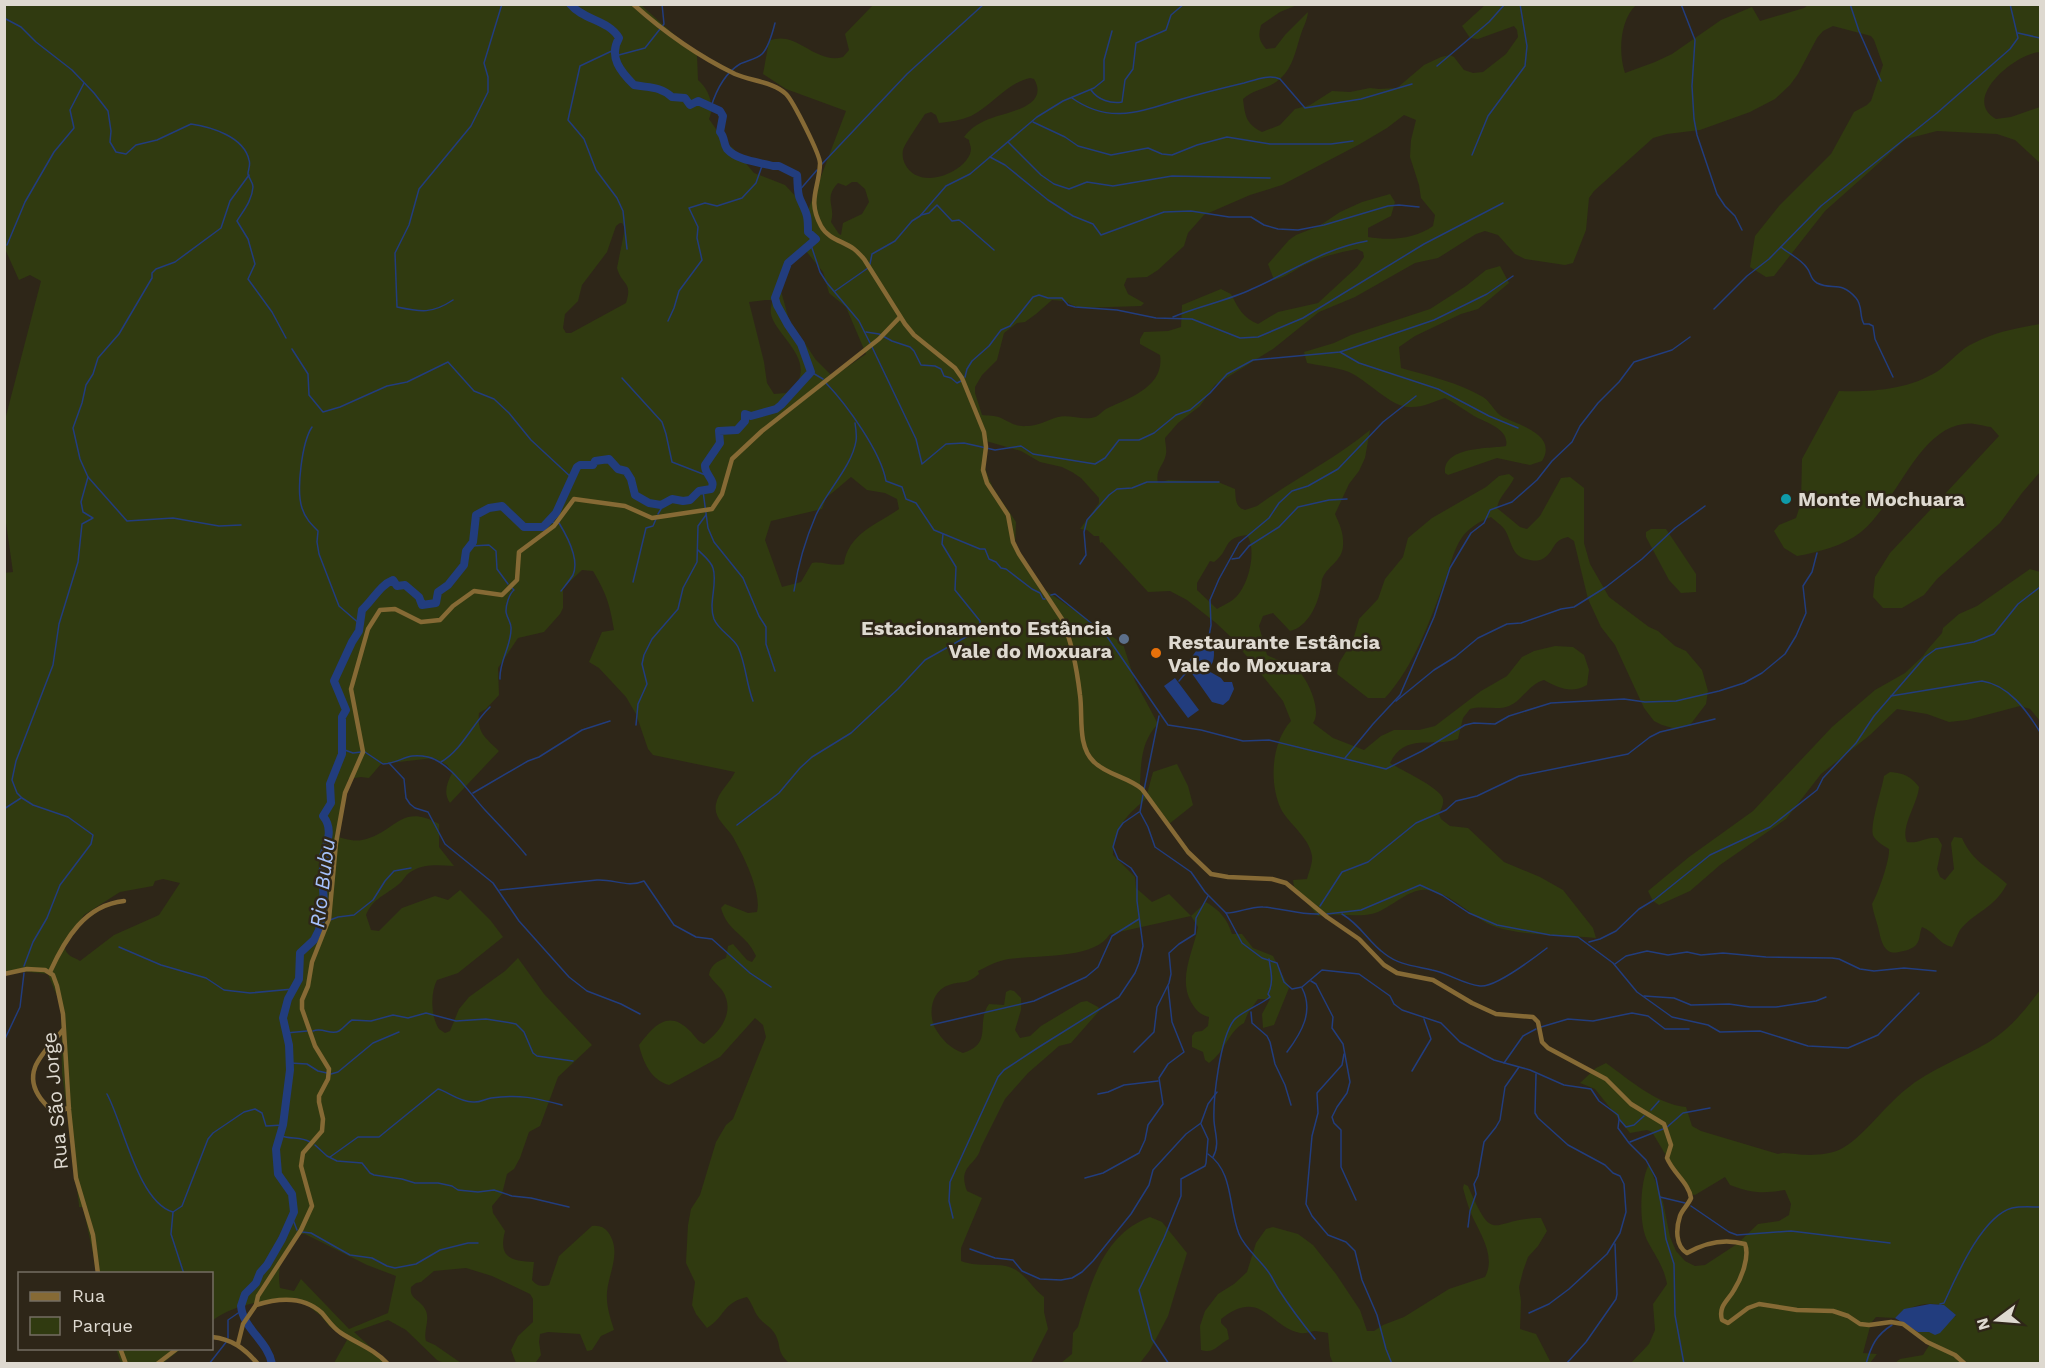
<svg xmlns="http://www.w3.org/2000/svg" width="2045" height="1368" font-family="'Work Sans',sans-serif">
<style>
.green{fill:#303a10;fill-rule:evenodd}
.water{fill:#223d7e}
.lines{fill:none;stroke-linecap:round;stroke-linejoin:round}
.stream{stroke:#223d7e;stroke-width:1.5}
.river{stroke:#223d7e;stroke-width:8}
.minor{stroke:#866a35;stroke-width:4.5}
.culture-dot{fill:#0f9aa8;stroke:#2e2618;stroke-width:2}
.service-dot{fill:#5c6f8a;stroke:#2e2618;stroke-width:2}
.food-dot{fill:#e8710a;stroke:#2e2618;stroke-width:2}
.labels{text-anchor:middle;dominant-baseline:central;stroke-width:5;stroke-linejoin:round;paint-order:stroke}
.poi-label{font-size:20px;font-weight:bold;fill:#ded9d0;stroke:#2e2618;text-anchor:start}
.street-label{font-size:20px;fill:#ded9d0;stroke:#2e2618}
.water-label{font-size:21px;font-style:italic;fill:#a5c0fa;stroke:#2e2618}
</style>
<rect width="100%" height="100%" fill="#2e2618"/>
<g class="green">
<path d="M4,5H641L697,55L698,80C709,89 715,106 709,119L725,142L733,148L754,173L785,185L801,202L807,213L846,111L786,89L763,74L769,41C796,29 815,65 843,57L849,50L845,34L873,5H1297L1280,12L1261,25C1258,37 1259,40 1266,49L1275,48L1285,35L1308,12C1307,21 1304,25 1301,34C1295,52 1293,70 1276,82C1266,89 1252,90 1243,99C1245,116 1246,124 1262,132L1280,125L1295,109L1310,105L1332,91L1350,92L1370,88L1379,89L1397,88L1424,65L1441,57L1450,55L1454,57L1464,70L1473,73L1483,72L1506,54L1518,37L1517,30L1514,26L1478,39L1470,38L1462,26L1485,5H1636C1620,20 1618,52 1625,73L1655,62L1672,54L1721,20L1752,7L1760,21L1804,8L1808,5H2040V52C2016,53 1960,99 1996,119L2011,117L2040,107V163L2015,140L1997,134L1937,131L1906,139L1825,211L1774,276L1766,277L1750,267L1755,236L1779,206L1831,154L1854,112L1867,105L1871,101L1883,65L1874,40L1871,36L1833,26L1823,31L1817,38L1798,74L1790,85L1775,99L1750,112L1700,130L1667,134L1653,138L1594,191L1589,198L1586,230L1573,263L1565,265L1525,259L1515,254L1498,235L1485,231L1476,234L1438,258L1415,263L1355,297L1319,312L1273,349L1215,385L1200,406L1178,423L1165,438C1165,443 1167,449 1166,454C1164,466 1155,469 1158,483L1168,480L1218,482L1235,489C1236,499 1235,507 1245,510L1257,506C1294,479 1335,459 1370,430L1365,458L1359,471L1349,484L1335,514C1340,525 1344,534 1343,546C1342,561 1328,566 1323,577C1321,580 1322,584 1321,587C1318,604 1308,627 1290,631L1273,613L1263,616L1259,626L1267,655C1276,660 1285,661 1294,666C1306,675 1323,710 1313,723L1333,738L1364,750L1381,736L1394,730H1419L1435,726L1481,691L1507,676L1522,657L1534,651L1555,646L1573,647L1584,655L1589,670L1587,685C1571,694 1559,688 1544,680C1529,684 1522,701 1509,706C1497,711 1483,705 1470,709L1463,718L1458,739C1432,748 1405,732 1390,763C1401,770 1441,788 1443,799C1444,805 1441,809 1439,814L1441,819L1450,826L1468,828L1504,862L1540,877L1563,890L1593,928L1596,938C1566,935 1524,936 1496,927C1472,919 1453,893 1427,890C1410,888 1393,906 1378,912C1359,919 1338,912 1318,916L1294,887L1293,880L1307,879C1309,872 1313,862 1312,856C1310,838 1288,823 1281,809C1269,783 1271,743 1291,721L1283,701L1231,637L1216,623L1187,600L1170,591L1148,592L1102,542L1100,543L1099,536H1094L1087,530L1080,529L1099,503V498L1081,478L1072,472L1062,467L1040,462L1021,451L986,441L985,467L987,474L993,488L1016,522L1015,545L1038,585L1123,644L1135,681L1158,724C1141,741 1141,763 1140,785L1147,794L1153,772L1177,764L1188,786L1193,805L1169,824L1147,798C1127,815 1113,828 1113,855L1135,877L1136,888L1152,902L1169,894L1191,916L1206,902C1220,911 1227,918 1232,934H1242L1253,948L1273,956L1289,988L1274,1025L1263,1028L1262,1014L1270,999H1258L1248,1013L1244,1023C1228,1032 1225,1052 1209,1063L1205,1060L1203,1052L1192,1047V1036L1195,1032L1202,1031L1208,1026L1209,1017C1200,1015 1195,1009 1191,1002C1178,978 1193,952 1198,927L1191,916L1110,934C1094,961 1031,954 1004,960C995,962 986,967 978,971L979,974C965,986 963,980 949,985C931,991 928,1013 935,1028C942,1040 950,1048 963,1053C994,1043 975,1024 989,1004L1004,1005L1006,992L1010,990L1014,991L1021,998V1010L1015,1030L1020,1038L1030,1036L1041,1026L1081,1002L1087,1001L1098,1007L1100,1010L1071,1043L1059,1046L1028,1073L1005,1099L981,1147C977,1166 957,1165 967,1191L982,1198L961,1248V1261C979,1268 999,1262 1012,1268C1025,1273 1033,1289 1044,1297V1312L1048,1329L1031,1363H789C776,1351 782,1347 775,1334C771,1327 767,1326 762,1321C754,1314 753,1304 747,1297C722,1303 726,1316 707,1328L696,1314L692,1305L695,1282L686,1263L688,1225L691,1209L700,1195L716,1142L726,1125L733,1119L766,1037L763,1025L755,1018L720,1057L669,1085C651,1080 643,1062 639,1045C653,1027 668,1008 690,1031C695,1036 697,1041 704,1044C721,1031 736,1011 722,990C718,985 713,981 709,975C710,966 717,961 726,958L728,946L733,944L747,960L752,962L756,956C746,933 728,933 721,908L725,904L748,913L757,912C762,892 743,855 733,837C726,826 713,818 716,804C718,792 730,783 735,772L653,755L648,749L636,714L626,697L599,668L589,662L602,632L614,630C610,604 606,593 593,571L582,570L563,588V608L560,614L544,632L518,638L498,668L499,695L486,709L479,713C477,733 485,737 499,751L450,803C443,793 447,783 452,773L447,765L434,758L381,764L369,778L361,777L348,779L335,836C343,838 353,842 362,840C396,833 400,802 439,824V847L454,866C439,865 422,863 409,873C405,876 403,881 399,884C386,895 373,898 366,915L371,930L379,931L402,908L435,896L448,900L460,890L491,921L503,937L458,973L437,980C430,993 431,1017 439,1029L445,1033L450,1031L459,1009L469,997L505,971L518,958L544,994L592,1045L558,1077L540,1126L529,1132L520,1158L514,1169L507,1174L502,1194L492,1206L493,1213L505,1231C498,1258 511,1261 534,1262L532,1280C537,1286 541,1287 549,1285L559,1256L592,1226C599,1225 604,1227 608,1232C622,1251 609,1272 607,1292C606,1306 610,1317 614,1330L601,1336L592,1350L587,1351L580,1334L548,1332L540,1334L539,1342L541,1355L536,1362L516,1363L511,1350L518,1336L533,1322V1299L530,1294L492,1276L466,1268L434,1271L421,1282L416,1283L411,1287C409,1300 421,1299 426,1311C430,1321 423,1331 426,1341L435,1345L461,1363H444L437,1360L406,1330L388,1320L354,1332L388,1363H334L347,1340L329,1326L321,1316L298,1298C269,1300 235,1303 212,1321V1274L96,1273L94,1258L83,1207H79V1205L62,1073L61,1006L48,974L20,971L5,975L4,573L13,572L4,509L5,420L41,281L30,275L19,280L5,249ZM1030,78L1034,79C1050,106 1008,112 992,118C982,121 970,128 964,137L969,140C969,143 971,146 971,149C970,171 919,193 905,164C903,160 902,155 903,150C905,143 920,122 925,114L931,112L936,115L939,123C950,122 961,120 971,116C993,105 1007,83 1030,78ZM1404,115L1416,120L1411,140L1410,157L1419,185L1421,198L1435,215L1433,226C1415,239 1390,241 1368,237V228L1391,216L1395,202L1390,194L1362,202L1340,212L1319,226L1296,235L1289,240L1268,264L1274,280C1288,277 1296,268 1309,263C1324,256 1341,252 1357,249L1363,252L1364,257L1357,267L1318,303L1278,312L1258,324C1243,318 1238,308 1231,294L1221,289L1182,305L1181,327L1168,331L1144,332L1140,339V344L1160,355C1165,387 1129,398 1106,409C1102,411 1099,416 1095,417C1084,421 1069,414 1058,417C1047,420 1038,426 1027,426C1015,427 1010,422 1001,418C995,415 988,416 982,415L975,393V387L982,375L997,360L1004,333L1017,323L1025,322L1036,314L1052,300L1064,301L1079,308L1141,306L1144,303L1128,294L1124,285L1127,278L1147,277L1158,270L1184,246L1188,233L1204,215L1250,195L1282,185L1360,144L1387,128ZM852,182H857L865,189L869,202L862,214L843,223L841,235L839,234L831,222C836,206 823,199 838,183L846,186ZM620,223H622L625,228L617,268C622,286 633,281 626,303L571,333H566L563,328L565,314L578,301L582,285L607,252L616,226ZM802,246L823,272L829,293L846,307L866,354L833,377L816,360L789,320L781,291L790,258ZM765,300H772C772,304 770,310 771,314C774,332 809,355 799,379C797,384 790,389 786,393L774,394L767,383L764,362L749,302ZM851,477L867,490L885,493L897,499L899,509C876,525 848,534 844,564C833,567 823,561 812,563L801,582L782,587L765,540L771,521L822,509L826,498ZM1247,535C1257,550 1249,583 1237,596C1232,602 1223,605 1217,609L1197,590V583L1210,561L1214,562C1231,550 1221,538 1247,535ZM163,879L180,883L159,915L114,935L80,961C72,956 67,957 64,946L84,915L120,892L153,886L155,881ZM301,1234H305L367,1265L396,1276L388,1313L349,1329L301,1279L294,1291L280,1288C276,1261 285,1254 301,1234Z"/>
<path d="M1500,266L1509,283L1478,309L1461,314L1415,336L1399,347L1401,368C1429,376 1457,382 1483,397C1491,402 1494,412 1503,417C1519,425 1558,435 1542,461L1530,465L1497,458L1448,475L1445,473C1443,446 1489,449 1506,446C1510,429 1485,422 1474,416C1464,410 1455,403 1445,398C1432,402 1422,408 1409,407C1391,407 1367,380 1349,372C1336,367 1321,366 1307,363L1304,352L1334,343L1351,335L1430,309L1466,286L1486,270Z"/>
<path d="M2040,324V472L2022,493L2000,523L1937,579L1924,595L1902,608H1883L1873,597L1875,577L1890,553L1999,436L1991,427C1983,426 1972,422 1964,424C1918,429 1896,504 1861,532C1843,546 1819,552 1797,556L1784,548L1774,531L1779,525L1796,518L1801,503L1802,459L1839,391C1872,392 1908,390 1938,371C1950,363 1960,349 1974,343C1995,332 2018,328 2040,324Z"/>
<path d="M1509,474L1514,478C1509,489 1499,496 1497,508L1520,527L1527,529L1540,516L1561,478L1570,477L1584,488V543L1590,564L1609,597L1649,627L1658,631L1675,646L1686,651L1702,670L1708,691L1706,704L1690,725L1676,729L1662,725L1654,721L1644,708L1615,645L1601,627L1588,599L1574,541L1568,537C1552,540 1555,551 1544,558C1540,561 1535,561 1530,560C1511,557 1513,544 1505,530C1502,525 1495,521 1491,517C1480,521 1467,529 1461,539C1454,549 1450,566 1446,578C1430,620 1415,665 1385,698H1368L1337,674L1339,663L1353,640L1359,619L1378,599L1385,579L1403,557L1408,538L1432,518L1486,487L1499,476Z"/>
<path d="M1651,529H1666L1696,574V592L1681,593L1669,580L1646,537V532Z"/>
<path d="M2030,569L2040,572V721L2030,709L2020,706L1967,720L1949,722L1927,714L1897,709L1870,735L1821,774L1786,819L1720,865L1690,891L1659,905L1653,901L1648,891L1689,857L1753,811L1832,727L1875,690L1905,673L1923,656L1928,649L1942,633L1943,628L1959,614L1977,606Z"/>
<path d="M1890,772C1903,773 1911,776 1919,787C1918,803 1900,827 1907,842C1919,844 1927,836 1938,838L1942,845L1937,869L1940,877L1945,880L1954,869L1951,843L1954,837L1962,838C1973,863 1989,867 2007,884C1993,910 1975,911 1960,930C1957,935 1955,942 1952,947C1939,944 1934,931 1922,927C1919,933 1921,939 1916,945C1912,949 1905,951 1899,952C1883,956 1881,939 1878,927C1876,919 1873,912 1872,904C1878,894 1890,860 1889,849C1884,846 1877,842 1874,837C1868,829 1882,790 1884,776Z"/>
<path d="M2040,990V1363H1895L1900,1359L1923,1355L1930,1344L1918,1332H1929L1956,1316C1940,1296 1912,1303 1895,1318L1876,1317L1871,1323L1863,1353L1877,1354L1870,1363H1631L1649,1344L1655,1330L1653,1304L1667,1284C1664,1267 1656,1257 1648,1242C1638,1225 1640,1181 1649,1164L1663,1202L1670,1237L1676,1251L1685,1261L1695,1266L1705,1265L1737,1244L1758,1224L1779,1221L1789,1215L1791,1204L1785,1190C1762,1194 1751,1193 1730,1185L1725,1177L1695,1195L1689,1194L1652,1132L1647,1130L1630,1133L1595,1089L1580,1083L1596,1068L1606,1063C1630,1080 1656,1104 1686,1107L1692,1126L1701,1131L1778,1154C1784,1152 1789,1154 1796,1154C1809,1156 1829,1155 1841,1149C1861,1139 1886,1105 1905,1090C1930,1069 1961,1059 1989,1042C2010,1029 2026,1009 2040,990Z"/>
<path d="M1464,1184L1468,1186C1495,1248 1490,1218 1541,1218L1547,1231L1538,1246L1528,1257L1523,1271L1519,1287L1521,1301L1520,1329L1536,1334L1551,1363H1333L1330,1356L1328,1333C1323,1332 1318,1331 1314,1331C1309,1332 1305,1334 1300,1333C1270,1327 1261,1287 1221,1319V1323L1227,1329L1229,1339C1217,1345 1215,1354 1201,1350L1200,1326L1205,1311L1218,1294L1234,1284L1247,1272L1256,1243L1266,1229L1273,1227L1298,1234L1313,1245L1336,1274L1360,1310L1367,1331H1374L1383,1325L1404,1317L1449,1289L1485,1277C1497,1255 1478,1231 1470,1211C1467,1203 1465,1195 1463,1188Z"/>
<path d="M1150,1217L1162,1222L1187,1253L1168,1316L1150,1350L1140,1363H1061L1072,1354L1073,1333L1078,1327C1090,1285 1103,1234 1150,1217Z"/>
<path d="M116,1349H181L162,1364L121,1363Z"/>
</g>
<g class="water">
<path d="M1207,643L1212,644C1215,650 1215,661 1210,667L1206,666L1205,669L1221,678L1224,682H1232L1234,689L1229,700L1223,705L1212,702L1186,665L1201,644Z"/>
<path d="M1175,678L1199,710L1188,718L1164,686Z"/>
<path d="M1930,1304L1944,1305L1956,1315L1940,1333L1935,1335L1929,1332H1918L1895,1318L1904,1309Z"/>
</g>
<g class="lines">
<g class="stream">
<path d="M1681,4L1695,40L1692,86L1694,119L1697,135L1717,194L1725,206L1735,216L1742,230"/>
<path d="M1850,4L1859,31L1881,81"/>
<path d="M4,18L21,27L36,42L72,70L94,93L108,111L111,131L110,142L116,152L126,154L136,145L157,140L191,124C212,127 244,137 249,160C251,165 248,169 248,174C249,179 253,182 253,187C252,201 243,211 237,221L248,239L255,264L248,279L272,312L286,338"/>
<path d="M2018,33L2040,38"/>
<path d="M616,49L580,66L568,120L584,139L596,170L617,198L623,211L627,249"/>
<path d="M615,56L645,48L664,24L662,4"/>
<path d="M1437,66L1489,22L1505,4"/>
<path d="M1091,90C1098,100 1111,104 1122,102L1125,80L1133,69L1136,43L1166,30L1171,15L1184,4"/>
<path d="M1072,98C1110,125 1141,111 1182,99C1202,93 1223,88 1244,83C1255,80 1269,74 1280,79L1305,108L1361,99L1412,84"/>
<path d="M711,107C716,91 725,73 740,64C746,61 757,59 762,54C768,48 773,31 775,23"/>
<path d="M1033,122L1065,137L1078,146L1111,155L1148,148L1162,154L1172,155L1197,145L1227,137L1270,144H1331L1353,141"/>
<path d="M1008,142L1041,175L1054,184L1069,189L1087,182L1113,186L1172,176L1270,178"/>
<path d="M1472,155L1488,116L1525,66L1527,46L1520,4"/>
<path d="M990,157L1005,165L1048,200L1073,216L1093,224L1101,235L1164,212L1191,211L1229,217H1251L1264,225L1278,229L1298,230L1324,225L1388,206L1399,205L1419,207"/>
<path d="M822,164L907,74L984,4"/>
<path d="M798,192L817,170"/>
<path d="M921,215L929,213L937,205L952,221L959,220L963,223L994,250"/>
<path d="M7,245L25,202L54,152L74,128L70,110L84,83"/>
<path d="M811,245L820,272L827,283L859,321L870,343"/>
<path d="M1781,247C1789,254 1801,259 1807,268C1812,274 1809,278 1817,283C1833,291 1840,280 1856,298C1863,306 1859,316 1864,324H1869L1873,326L1875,339L1893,377"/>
<path d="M870,264L872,254L895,241L912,221L920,216L946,186L970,174L1037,117L1063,101L1094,88L1104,80V60L1112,31"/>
<path d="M835,291L868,268"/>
<path d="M453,300C432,314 421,312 397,307L395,253L409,225L419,189L471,126L488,92V77L484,63L502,4"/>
<path d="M1714,309L1747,276L1769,259L1821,206L1937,113L2010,49L2018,38L2010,4"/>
<path d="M1173,317C1199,306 1227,301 1252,289C1291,272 1325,248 1367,241"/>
<path d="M668,321L674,308L679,291L702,260L697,238L698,227L689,208L705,203L717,206L742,198L756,183L763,163"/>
<path d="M866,332L879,334L892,341L910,347L914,351L921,365L935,366L941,369L944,376L951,378L957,383L961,381"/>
<path d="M872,347L916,439L922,464L946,444L964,443L995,450L1021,446L1033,454L1095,464L1105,458L1119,440H1139L1154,433L1176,415L1190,410L1210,393L1227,374L1253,360L1340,352L1434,320L1487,294L1513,276"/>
<path d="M292,349L308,374L309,395L323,412L340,407L387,386L407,382L448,362L474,391L494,399L509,413L531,440L572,478"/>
<path d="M1340,352L1359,363L1438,389L1489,416L1518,428"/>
<path d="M811,372L823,379"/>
<path d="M965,377L967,369L972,361L989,346L1001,330L1010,326L1033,297L1039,295L1048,298H1062L1068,305L1075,307L1117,310L1156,318L1192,319L1240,338L1258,337L1303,318L1424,244L1503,203"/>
<path d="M622,378L662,422L666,434L672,462L708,476"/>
<path d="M826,383C847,405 881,452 886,481L902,487L906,499L916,503L934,530L980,549H985L989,559L996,562L1001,568L1006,569L1032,589L1040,593L1043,599H1045"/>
<path d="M312,427C302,442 296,490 302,508C305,518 311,524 318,531L317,542L319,554L339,606L361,625"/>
<path d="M703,491L708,528L714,542L743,578L759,616L766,627V644L775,671"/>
<path d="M658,514L664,504"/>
<path d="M549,522L559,523C567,536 580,559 573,575C570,580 565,586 561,591"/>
<path d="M241,525L219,526L173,518L127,521L88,477L80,459L73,428L82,403L86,385L93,374L98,358L119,334L152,278V273L156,269L175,262L221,228L230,201L249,175"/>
<path d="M471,546L489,545L496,551L497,569L508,584"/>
<path d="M698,550C703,555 711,561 713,568C718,584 708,603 714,619C719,631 732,636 738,647C746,664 746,683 753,701"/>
<path d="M1232,559L1239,558L1249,546L1279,527L1298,507L1329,500L1347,499"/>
<path d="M1080,564L1086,555L1084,532L1087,520L1109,495L1117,489L1132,488L1147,482H1219"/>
<path d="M633,582L646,528L653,526L656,519"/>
<path d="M794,591C798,565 806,538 816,515C827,491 852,466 856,441C857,435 856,429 855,423"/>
<path d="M1051,595L1055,594L1106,635L1168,725L1201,730L1243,741L1269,740L1386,769L1422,751L1465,725L1474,723L1495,724L1509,716L1551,703L1624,699L1645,702L1676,701L1719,691L1744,683L1762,673L1785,654L1796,636L1806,613L1803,586L1812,572L1817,553"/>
<path d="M1208,642L1211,625L1210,600L1219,579L1239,543L1269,518L1279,503L1292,491L1308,486L1338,469L1383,422L1416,396"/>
<path d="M500,679C499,661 511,647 511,629C512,623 506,617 506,611C506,605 509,594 514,590L512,588"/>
<path d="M1179,681L1189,669"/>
<path d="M1891,696L1982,681C2009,685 2027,711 2040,732"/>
<path d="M1396,701L1434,670L1455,657L1478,638L1507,624L1521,623L1561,609L1574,607L1606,587L1642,559L1675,528L1705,506"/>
<path d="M636,725L638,704L647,684L642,664L644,655L652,639L678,609L683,588L697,562L698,526L706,515"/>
<path d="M342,749L353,753L361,752"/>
<path d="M365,752L383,764C402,763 405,752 428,757C450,762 470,794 485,810C499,825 513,839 526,855"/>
<path d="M1345,758L1373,724L1400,695L1434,617L1450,568L1471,533L1484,523L1490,510L1512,502L1537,480L1552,461L1572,442L1580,426L1598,403L1619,382L1634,362L1672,350L1690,337"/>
<path d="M441,762C463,749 472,724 490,707"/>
<path d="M389,763L404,779L406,798L410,804L415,808L428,812L445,844L493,883L519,921L569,977L587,991L621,1004L640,1014"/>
<path d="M1144,790L1159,716"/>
<path d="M473,793L528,761L539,757L582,730L610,721"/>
<path d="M1143,795L1140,812L1148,827L1155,847L1191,872L1205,892L1226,913L1242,943L1262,958L1277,963L1284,982L1292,989L1302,987L1322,970L1359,974L1390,996L1394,1004L1402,1010L1441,1023L1460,1042L1494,1060L1530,1070L1564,1085L1591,1089L1599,1101L1618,1115L1619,1119L1626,1127L1634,1125L1644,1116"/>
<path d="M4,809L21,798"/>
<path d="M737,825L779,793L800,768L812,757L851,733L898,689L925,660L973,633L980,625V621L955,590L956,567L942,544L943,534"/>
<path d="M500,890L597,880C614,879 628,888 644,881L674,925L696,937L712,939L750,973L771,987"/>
<path d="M1320,906L1342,872L1368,862L1416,823L1446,810L1456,801L1477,796L1519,776L1628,754L1650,737L1660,732L1715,719"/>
<path d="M1226,913C1239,913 1251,906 1263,907C1282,908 1300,915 1319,914"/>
<path d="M1327,914L1361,910L1420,885L1442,895L1469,913L1497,925L1550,935L1578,937L1613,963L1637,992L1672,1017L1708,1025L1720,1032L1760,1031L1808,1046L1848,1048L1878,1035L1919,993"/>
<path d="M1342,914C1362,926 1368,942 1385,954C1399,965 1415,966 1432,970C1448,973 1463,984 1480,986C1495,988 1534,958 1547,948"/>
<path d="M321,919L325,920"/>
<path d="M330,920L338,917L354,915L373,900L385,881L394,871L411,868"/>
<path d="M1589,942L1600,939L1616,931L1639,909L1654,900L1710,855L1770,827L1817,790L1823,778L1856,743L1874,716L1925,657L1936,649L1974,642L1994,634L2018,604L2040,587"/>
<path d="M119,947L161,965L206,978L224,990L250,993L293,989"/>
<path d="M1615,964L1626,956L1647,951L1668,955L1687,952L1701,955L1723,953L1766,957L1832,958L1839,959L1860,969L1874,971L1904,968L1936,971"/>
<path d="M24,966L33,942L47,918L60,885L91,844L93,835L68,817L33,805L22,798L17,793L12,780L16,761L53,665L59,624L78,562L82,524L93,518L83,512L81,502L88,477"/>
<path d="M1311,981L1316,984L1333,1017L1332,1028L1343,1044L1350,1082L1347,1093L1337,1107L1332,1117L1334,1123L1341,1130V1167L1356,1200"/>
<path d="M1644,996L1674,998L1691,1005L1729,1004L1750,1007H1776L1816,1001L1826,997"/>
<path d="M1251,1012L1252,1023L1267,1036L1270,1042L1275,1064L1285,1085L1291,1105"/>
<path d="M931,1025L1034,1001L1086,977L1098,967L1112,936L1139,919"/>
<path d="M1541,1027L1568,1019L1593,1021L1632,1013L1648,1016L1665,1029H1689"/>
<path d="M313,1031C323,1027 331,1036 339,1031C344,1028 347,1023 352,1020L371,1021L393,1015L408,1018L426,1013L456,1021L486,1019L511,1023L516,1024L524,1032L533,1053L537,1056L573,1061"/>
<path d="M286,1033L307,1031"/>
<path d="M4,1041L20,1007L24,973"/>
<path d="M1134,1052L1154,1032L1157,1007L1169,983L1171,974L1169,953L1179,944L1195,934L1196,918L1208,896"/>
<path d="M1287,1052C1302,1032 1314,1011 1302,988"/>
<path d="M1344,1054L1342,1065L1317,1093L1318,1113L1312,1136L1306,1204L1312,1216L1328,1235L1346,1242L1355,1251L1362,1280L1377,1315L1386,1349L1392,1364"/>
<path d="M290,1063L307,1064L318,1071L327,1073"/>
<path d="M1504,1063L1523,1036L1536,1029"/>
<path d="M1412,1071L1431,1039L1424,1019"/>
<path d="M331,1074L338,1072L373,1043L399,1032"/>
<path d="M107,1094C123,1123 138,1202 173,1212L182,1206L208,1139L213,1133L244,1112L255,1109L262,1113L266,1126L283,1125"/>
<path d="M1098,1094L1108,1092L1124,1085L1158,1081"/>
<path d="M1651,1110L1659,1101"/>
<path d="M1619,1120L1618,1128L1629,1143L1646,1160L1656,1178L1662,1208L1666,1239L1674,1264L1675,1315L1684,1364"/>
<path d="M1666,1128L1683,1113L1710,1108"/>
<path d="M279,1135C290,1140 300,1136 310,1142"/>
<path d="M1630,1142L1663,1129"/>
<path d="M315,1145L327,1156L337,1161L362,1163L370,1173L374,1175L402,1179L415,1183H438L452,1186L458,1190L478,1192L494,1190L512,1196L531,1198L569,1207"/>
<path d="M1208,1154C1234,1172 1228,1207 1239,1234C1245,1248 1258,1258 1267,1270C1272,1276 1275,1284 1279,1290C1290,1307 1302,1323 1315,1339"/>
<path d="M330,1157L358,1137H379L438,1089C447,1091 459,1102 473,1102C479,1103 485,1099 491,1098C519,1094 536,1098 562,1105"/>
<path d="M1213,1157C1220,1145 1215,1134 1214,1121C1213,1098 1220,1038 1234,1020C1241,1012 1260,1005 1270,997L1268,994C1274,982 1271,972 1269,959"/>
<path d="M1085,1178L1103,1173L1139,1153L1145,1140L1148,1125L1163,1104L1159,1078L1168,1064L1184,1052L1172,1022L1168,986"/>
<path d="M1660,1197L1685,1203"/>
<path d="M1691,1206L1729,1232L1737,1235L1791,1231L1890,1243"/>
<path d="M173,1212L171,1234L184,1274"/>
<path d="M292,1217L297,1230"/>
<path d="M953,1218L949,1201L950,1182L998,1077L1004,1070L1039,1047L1119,997L1135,973L1139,963L1143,946L1137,901V877L1131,868L1118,859L1113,847L1118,830L1123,823L1139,812"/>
<path d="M1468,1227L1470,1211L1476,1194L1474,1184L1478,1176L1484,1142L1496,1127L1500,1120L1505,1087L1519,1067"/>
<path d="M302,1232L311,1233L350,1255L372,1258L387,1266L395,1268L416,1264L440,1250L468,1243H478"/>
<path d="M970,1249L995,1258L1013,1260L1022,1271L1040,1279L1061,1280L1072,1278L1082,1272L1093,1261L1131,1214L1149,1185L1153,1170L1186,1134L1201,1123L1208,1104L1217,1092"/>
<path d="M1940,1304L1944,1303C1956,1277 1982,1216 2012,1208C2021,1206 2031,1207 2040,1207"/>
<path d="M1529,1313L1549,1304L1569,1289L1607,1254L1620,1233L1626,1212L1624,1184L1620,1176L1613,1173L1605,1165L1568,1145L1538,1118L1535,1113L1536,1074"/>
<path d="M228,1338V1320L241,1311"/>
<path d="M209,1364L227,1341"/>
<path d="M379,1364L380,1363"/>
<path d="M1169,1364L1152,1339L1139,1290L1164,1238L1181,1196V1179L1205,1166L1206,1163L1208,1139L1201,1124"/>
<path d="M1566,1364L1586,1342L1616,1299L1617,1294L1615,1244"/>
<path d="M1866,1364C1871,1346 1876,1335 1892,1325"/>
</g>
<path class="river" d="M272,1364C268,1341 243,1329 241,1306L245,1294L256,1283L260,1273L267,1265L282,1239L294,1212L292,1194L278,1174L276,1149L283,1125L290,1070L289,1045L283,1018L288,999L299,979L300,953L314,940L319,930L324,904L322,872L326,860L323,856C328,841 333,828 323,816L331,803L330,784L342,754V717L346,710L334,681L352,642L359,631L362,610C373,600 380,585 393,580L397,586L405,585L419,597L422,605L436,603L438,592L448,585L464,565L466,551L473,542L476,515L489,508L502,506L524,527H543L556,513L577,467L580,465H593L595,461L609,459L618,469L626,471L631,479L635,495L649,503L661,505L672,499L683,501L690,500L699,491L711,489C717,480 704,475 705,465L720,443L719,431L737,430L745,421V414L751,416L776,409L781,405L811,372L801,344L788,325L777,305L775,298L788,263L816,239L808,232C808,214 807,215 800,199C797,193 798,183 797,175L779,166H773C759,162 738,161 727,149C723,143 725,137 720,132L723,116L720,111L698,101L690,105L685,98L672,97C660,86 649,88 634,85C621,72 608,57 619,38C609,20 583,20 570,4"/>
<g class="minor">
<path d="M633,4C664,32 698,56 735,74C751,81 774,82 786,94C793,101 821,156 820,164C819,189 807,200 821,226C828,239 843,241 854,249C858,252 861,256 864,259L905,324L914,335L955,368L962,378L984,432L986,447L983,470L987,483L1008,515L1013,542L1019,554L1062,619C1072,642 1077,670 1080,695C1083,716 1077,746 1094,762C1107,775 1128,777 1142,789L1188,852L1211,874L1228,877L1272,879L1286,883L1327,917L1359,939L1384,965L1397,973L1433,980L1472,1003L1496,1014L1533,1017L1538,1022L1542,1042L1548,1048L1606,1079L1631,1104L1664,1124L1671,1145L1667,1158C1673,1173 1689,1183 1691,1198C1688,1205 1682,1210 1680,1216C1676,1228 1675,1246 1687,1253C1706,1242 1724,1238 1745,1244C1750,1257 1741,1279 1734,1290C1728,1301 1718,1306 1722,1320L1728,1323L1748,1308L1759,1304L1797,1310L1833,1311L1848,1316L1860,1324L1869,1325L1891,1322L1903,1324L1927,1342L1955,1355L1965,1364"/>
<path d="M50,972C65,939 85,905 124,901"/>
<path d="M4,974L27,969L45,970L53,975L57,986L63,1014L69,1110L76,1178L93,1235L98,1274"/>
<path d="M63,1030C45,1052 20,1071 41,1099C45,1104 48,1108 54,1112L69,1108"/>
<path d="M256,1305L258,1296L301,1230L312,1206L301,1166L303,1153L322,1131L323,1119L319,1102V1096L328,1079L329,1069L315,1046L302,1009V1000L308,986L312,962L329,919L336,843L345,793L363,752L351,689L368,629L380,610L395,609L421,622L440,620L453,606L474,591L502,595L517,580L519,552L554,526L574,499L625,506L652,518L712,509L722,494L732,459L762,431L879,339L900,317"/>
<path d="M212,1337C232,1339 244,1348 258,1364"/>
<path d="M238,1344L243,1324L256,1305C278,1298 304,1296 322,1313C328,1320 333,1328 341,1333C358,1344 374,1349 388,1364"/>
<path d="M120,1348L126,1364"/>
<path d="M157,1364L178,1348"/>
</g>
</g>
<circle class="culture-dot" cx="1786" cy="499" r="6"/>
<circle class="service-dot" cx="1124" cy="639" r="6"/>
<circle class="food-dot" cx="1156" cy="653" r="6"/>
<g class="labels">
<g class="poi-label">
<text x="1798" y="499">Monte Mochuara</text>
<text x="1112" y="628" text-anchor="end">Estacionamento Estância<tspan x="1112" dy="23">Vale do Moxuara</tspan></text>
<text x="1168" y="642">Restaurante Estância<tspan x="1168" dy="23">Vale do Moxuara</tspan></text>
</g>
<g class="street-label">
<text transform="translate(55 1101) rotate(-95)">Rua São Jorge</text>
</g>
<g class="water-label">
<text transform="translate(322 883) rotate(-83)">Rio Bubu</text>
</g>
</g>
<rect width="2045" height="1368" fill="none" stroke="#ded9d0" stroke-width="12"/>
<rect x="18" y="1272" width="195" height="78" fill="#2e2618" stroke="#746e62" stroke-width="1.5"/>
<rect x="30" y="1292" width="30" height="9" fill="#866a35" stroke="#746e62" stroke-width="1.5"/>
<text x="72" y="1302" font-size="18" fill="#ded9d0">Rua</text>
<rect x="30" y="1317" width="30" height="18" fill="#303a10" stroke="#746e62" stroke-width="1.5"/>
<text x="72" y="1332" font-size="18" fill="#ded9d0">Parque</text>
<g transform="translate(1997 1320) rotate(254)" stroke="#2e2618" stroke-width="4.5" paint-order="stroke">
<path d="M0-4.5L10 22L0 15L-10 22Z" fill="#ded9d0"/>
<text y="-9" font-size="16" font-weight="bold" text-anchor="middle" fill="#ded9d0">N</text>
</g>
</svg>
